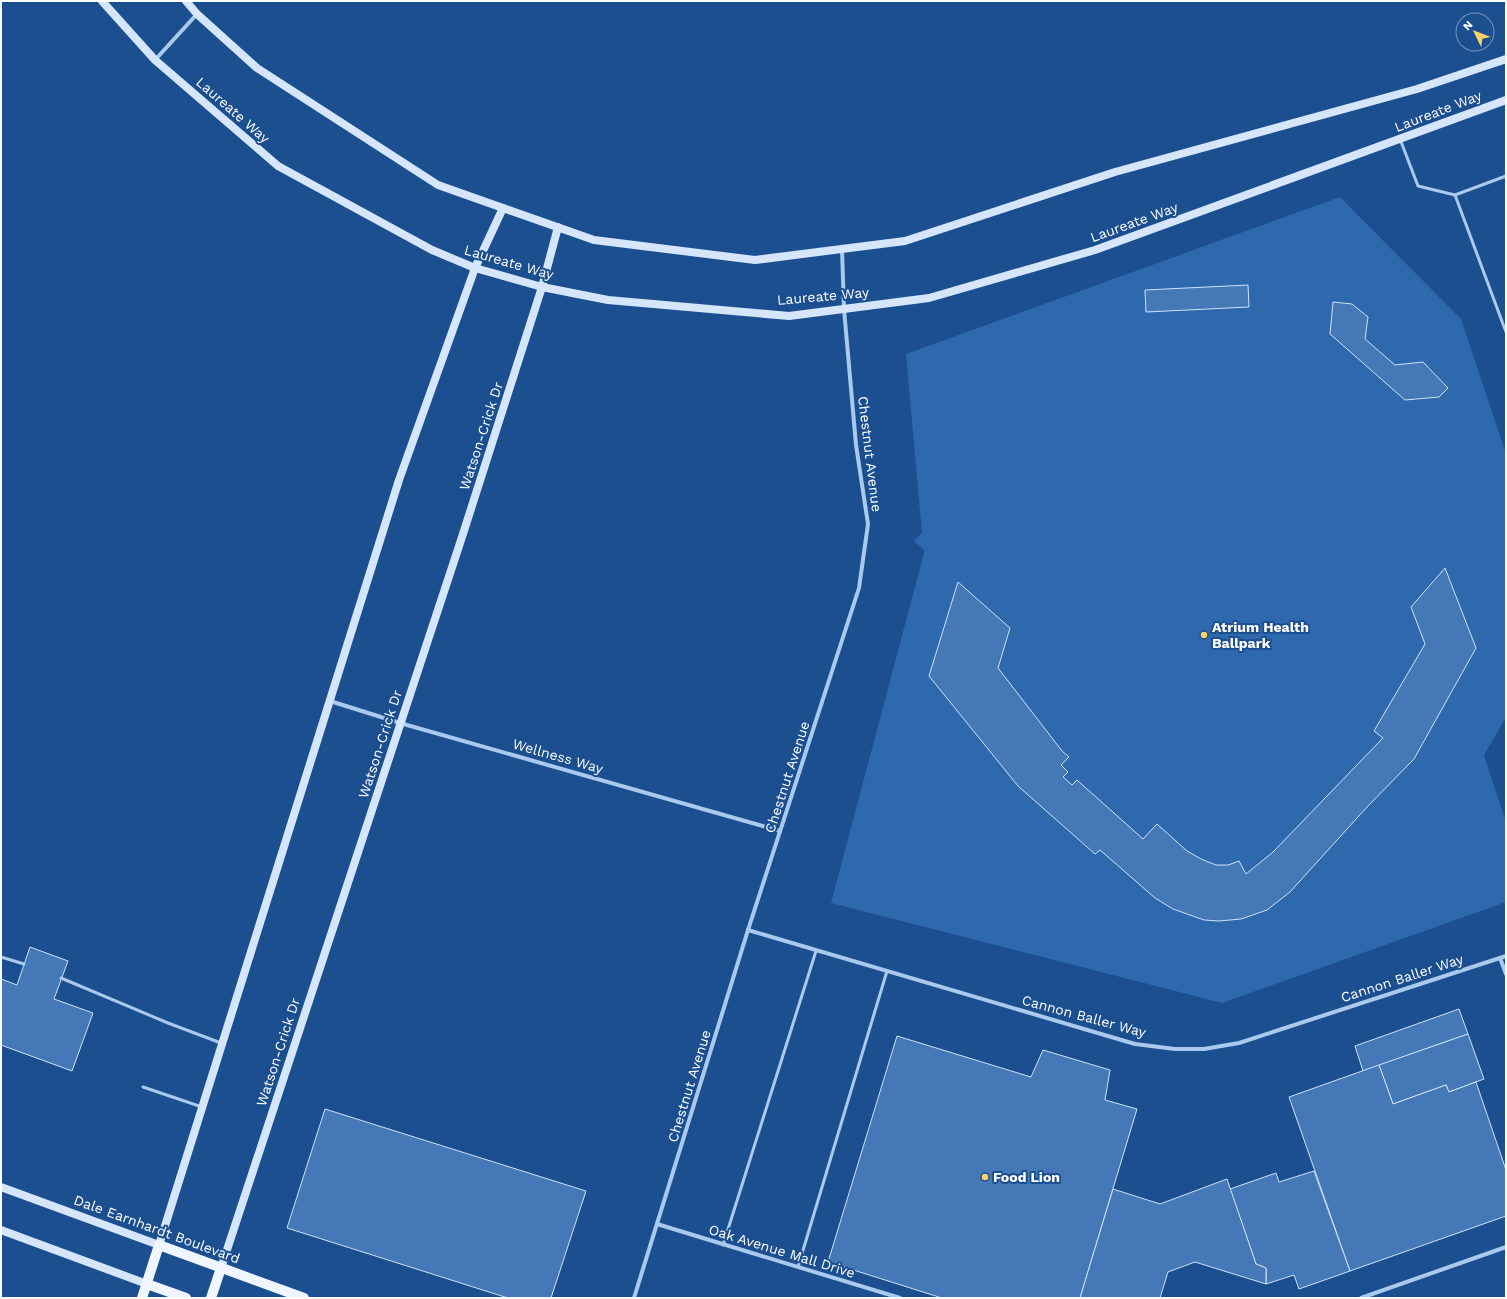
<svg xmlns="http://www.w3.org/2000/svg" width="1507" height="1299" font-family="'Work Sans',sans-serif">
<style>
.green{fill:#2e69ad}
.building{fill:#4478b7;stroke:#cfe3fa}
.lines{fill:none;stroke-linecap:round;stroke-linejoin:round}
.lane{stroke:#a9c9ee;stroke-width:3}
.street{stroke:#a9c9ee;stroke-width:4}
.secondary{stroke:#d6e6fa;stroke-width:8}
.primary{stroke:#f0f6ff;stroke-width:10}
.poi-dot{fill:#ffd166;stroke:#1b4f8f;stroke-width:1.5}
.labels{text-anchor:middle;dominant-baseline:central;stroke-width:4;stroke-linejoin:round;paint-order:stroke}
.street-label{font-size:14px;fill:#fff;stroke:#1b4f8f}
.poi-label{font-size:14px;font-weight:bold;fill:#fff;stroke:#1b4f8f;text-anchor:start}
</style>
<rect width="100%" height="100%" fill="#1b4f8f"/>
<path class="green" d="M1340,197L1461,319L1506,454V717L1484,755L1506,822V902L1222,1003L831,903L924,553V550L914,541L922,533L906,354Z"/>
<g class="building">
<path d="M1248,285L1249,307L1146,312L1145,290Z"/>
<path d="M1333,302L1352,304L1368,317L1365,339L1395,365L1423,362L1448,388L1439,397L1405,400L1330,334Z"/>
<path d="M1445,568L1476,648L1414,759L1367,807L1290,892L1267,910L1241,919L1219,921L1204,920L1173,909L1155,898L1100,850L1095,854L1018,786L929,676L958,582L1010,628L998,668L1062,751L1069,757L1061,765L1068,772L1063,777L1072,785L1077,780L1143,839L1157,824L1187,851L1201,859L1216,865H1228L1239,861L1246,874L1273,852L1383,738L1374,731L1425,644L1411,607Z"/>
<path d="M30,947L68,961L54,999L93,1013L72,1071L1,1045V979L17,985Z"/>
<path d="M1459,1009L1468,1034L1363,1071L1355,1046Z"/>
<path d="M1468,1034L1484,1079L1449,1092L1446,1085L1393,1104L1379,1065Z"/>
<path d="M897,1036L1031,1077L1043,1050L1110,1070L1105,1100L1137,1109L1080,1298H942L828,1262Z"/>
<path d="M1379,1065L1393,1104L1446,1085L1449,1092L1476,1082L1506,1170V1216L1350,1271L1289,1097Z"/>
<path d="M325,1109L586,1191L551,1298H508L287,1228Z"/>
<path d="M1314,1171L1350,1271L1299,1289L1294,1275L1266,1284V1268L1256,1264L1230,1189L1276,1173L1279,1182Z"/>
<path d="M1227,1179L1256,1264L1266,1268V1284L1195,1262L1168,1272L1160,1298H1080L1113,1189L1160,1204Z"/>
</g>
<g class="lines">
<g class="lane">
<path d="M1400,139L1418,186L1455,195L1506,176"/>
<path d="M1455,195L1506,332"/>
<path d="M1,957L24,964"/>
<path d="M61,978L168,1023L221,1043"/>
<path d="M143,1087L202,1107"/>
<path d="M723,1245L816,951"/>
<path d="M798,1267L887,971"/>
</g>
<g class="street">
<path d="M155,60L197,14"/>
<path d="M330,701L400,723L780,831"/>
<path d="M748,930L1135,1044L1175,1049H1204L1239,1043L1506,956"/>
<path d="M1500,958L1506,974"/>
<path d="M657,1224L900,1298"/>
<path d="M634,1298L748,930L859,588L868,524L856,445L844,309L842,249"/>
<path d="M1361,1298L1506,1247"/>
</g>
<g class="secondary">
<path d="M102,1L155,60L278,166L432,250L475,268L542,287L608,300L789,316L929,298L1095,250L1506,100"/>
<path d="M186,1L197,14L257,68L438,185L594,240L755,260L905,241L1115,172L1417,89L1506,59"/>
<path d="M1,1187L159,1245L399,480L475,268L503,208"/>
<path d="M1,1230L147,1284"/>
<path d="M221,1268L462,537L542,287L558,227"/>
</g>
<g class="primary">
<path d="M147,1284L186,1298"/>
<path d="M142,1298L159,1245L304,1298"/>
<path d="M211,1298L221,1268"/>
</g>
</g>
<g class="poi-dot">
<circle cx="1204" cy="635" r="4"/>
<circle cx="985" cy="1177" r="4"/>
</g>
<g class="labels">
<g class="street-label">
<text transform="translate(233 110) rotate(41)">Laureate Way</text>
<text transform="translate(1438 111) rotate(-21)">Laureate Way</text>
<text transform="translate(1134 222) rotate(-20)">Laureate Way</text>
<text transform="translate(509 262) rotate(16)">Laureate Way</text>
<text transform="translate(823 296) rotate(-5)">Laureate Way</text>
<text transform="translate(481 436) rotate(-72)">Watson-Crick Dr</text>
<text transform="translate(870 454) rotate(83)">Chestnut Avenue</text>
<text transform="translate(380 744) rotate(-72)">Watson-Crick Dr</text>
<text transform="translate(558 756) rotate(16)">Wellness Way</text>
<text transform="translate(787 777) rotate(-72)">Chestnut Avenue</text>
<text transform="translate(1402 978) rotate(-18)">Cannon Baller Way</text>
<text transform="translate(1084 1016) rotate(15)">Cannon Baller Way</text>
<text transform="translate(278 1052) rotate(-72)">Watson-Crick Dr</text>
<text transform="translate(689 1086) rotate(-73)">Chestnut Avenue</text>
<text transform="translate(157 1229) rotate(20)">Dale Earnhardt Boulevard</text>
<text transform="translate(782 1251) rotate(17)">Oak Avenue Mall Drive</text>
</g>
<g class="poi-label">
<text x="1212" y="627">Atrium Health<tspan x="1212" dy="16">Ballpark</tspan></text>
<text x="993" y="1177">Food Lion</text>
</g>
</g>
<rect width="1507" height="1299" fill="none" stroke="#ffffff" stroke-width="4"/>
<g transform="translate(1475 32) rotate(313)"><circle r="19" fill="#1b4f8f" stroke="#7695bc"/>
<path d="M0-3L7 15L0 10L-7 15Z" fill="#ffd166"/>
<text y="-6" font-size="11" font-weight="bold" text-anchor="middle" fill="#ffffff">N</text>
</g>
</svg>
